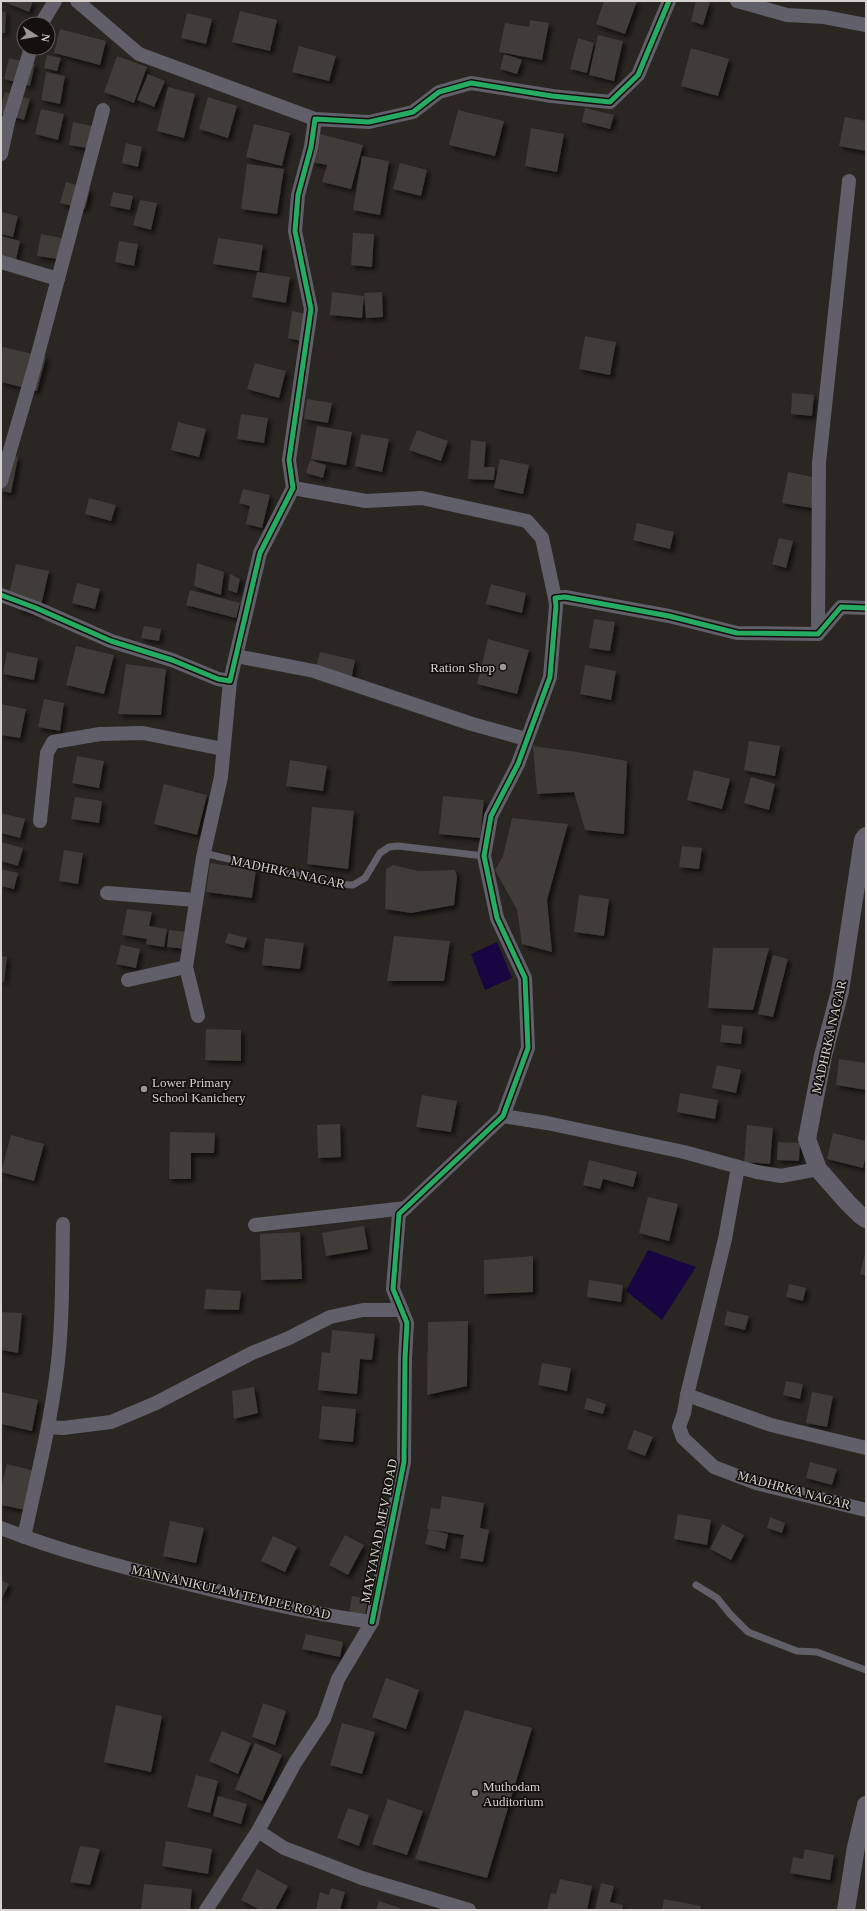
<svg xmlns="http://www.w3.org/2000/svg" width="867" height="1911" font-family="'Times New Roman',serif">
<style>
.water{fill:#170642}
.building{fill:#3f3c38;filter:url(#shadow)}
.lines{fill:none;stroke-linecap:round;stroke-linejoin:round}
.service{stroke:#605f6a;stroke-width:7}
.minor{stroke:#605f6a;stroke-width:14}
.tertiary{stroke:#605f6a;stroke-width:18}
.cycleway-casing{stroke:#13100d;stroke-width:8}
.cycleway{stroke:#26ab63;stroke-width:5}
.poi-dot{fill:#9a9691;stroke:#13100d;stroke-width:1.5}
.labels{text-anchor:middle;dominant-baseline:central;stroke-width:3.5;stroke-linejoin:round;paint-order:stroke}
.poi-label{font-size:13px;fill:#d6d2cd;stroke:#13100d;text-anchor:start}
.street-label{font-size:13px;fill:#d6d2cd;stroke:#13100d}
</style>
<defs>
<filter id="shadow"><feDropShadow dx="3.5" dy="3.5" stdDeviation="2" flood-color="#0009"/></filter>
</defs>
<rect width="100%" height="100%" fill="#2a2622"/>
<g class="water">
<path d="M497,942L512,978L485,990L471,954Z"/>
<path d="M648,1250L696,1267L662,1320L626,1291Z"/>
</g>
<g class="building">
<path d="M2,1H33L29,12Z"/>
<path d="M604,1H637L625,34L596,24Z"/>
<path d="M696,1L710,2L703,25L691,21Z"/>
<path d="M1,11L6,12L5,33H1Z"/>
<path d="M240,11L277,20L270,51L232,42Z"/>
<path d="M187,13L212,19L206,44L181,38Z"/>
<path d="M530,20L549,23L542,60L499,52L505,23L529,27Z"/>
<path d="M60,29L106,41L100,65L54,53Z"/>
<path d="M598,35L623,41L614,81L589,75Z"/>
<path d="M578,38L594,43L587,73L570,69Z"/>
<path d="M299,46L336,56L329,81L292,72Z"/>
<path d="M691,48L729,59L718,96L681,86Z"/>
<path d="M504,54L522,60L517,74L500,69Z"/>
<path d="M47,55L61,58L57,71L44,68Z"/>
<path d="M117,56L147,67L134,103L104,92Z"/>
<path d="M9,58L35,64L30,86L4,79Z"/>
<path d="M46,72L65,76L60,104L41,100Z"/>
<path d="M148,74L165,81L154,107L137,100Z"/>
<path d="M168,87L195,94L184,138L157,131Z"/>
<path d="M5,92L30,99L24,120L1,113V106Z"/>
<path d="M208,97L237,106L228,138L199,129Z"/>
<path d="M585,108L614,115L610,129L582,122Z"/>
<path d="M41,109L64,114L58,140L35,134Z"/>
<path d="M458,110L504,121L495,156L449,145Z"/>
<path d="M845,117L866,121V151L839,146Z"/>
<path d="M73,122L97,127L93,149L69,145Z"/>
<path d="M254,124L290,133L282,166L246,157Z"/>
<path d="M531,128L564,134L557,172L525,166Z"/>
<path d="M320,134L363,145L351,189L322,182L327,165L312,162Z"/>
<path d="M126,143L142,147L138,167L122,163Z"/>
<path d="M362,156L389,161L380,215L353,210Z"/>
<path d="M400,163L427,170L421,196L393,189Z"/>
<path d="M247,164L284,169L277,214L241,209Z"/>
<path d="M66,182L90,189L85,209L60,203Z"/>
<path d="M113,192L133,196L130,210L110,206Z"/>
<path d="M140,200L157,203L151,230L133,225Z"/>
<path d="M1,212L18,216L13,237L1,234Z"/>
<path d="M353,233L374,234L372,267L351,265Z"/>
<path d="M41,234L62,238L58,259L37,256Z"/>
<path d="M1,236L20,241L16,260L1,256Z"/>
<path d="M218,238L263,245L259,271L213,264Z"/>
<path d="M119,241L138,244L134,266L115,262Z"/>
<path d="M257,272L290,277L286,303L252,297Z"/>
<path d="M332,292L364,296L362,318L330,315Z"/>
<path d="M382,292L383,317L366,318L364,293Z"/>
<path d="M292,311L306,314L301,341L288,338Z"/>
<path d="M585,336L616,342L610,375L579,369Z"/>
<path d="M3,347L46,357L37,391L1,382V355Z"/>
<path d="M255,363L286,371L279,398L247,389Z"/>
<path d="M792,393L814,395L812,416L791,414Z"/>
<path d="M307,399L332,403L328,423L304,419Z"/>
<path d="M241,414L268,418L264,443L237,439Z"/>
<path d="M178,422L206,429L199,457L171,450Z"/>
<path d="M317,426L352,432L346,465L311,459Z"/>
<path d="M417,430L448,441L441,461L409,450Z"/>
<path d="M361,434L389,439L382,472L355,466Z"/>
<path d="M471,440L486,442L484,467H495L494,480L468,479Z"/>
<path d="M1,454L18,457L11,493L1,491Z"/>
<path d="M500,459L529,465L523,494L494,488Z"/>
<path d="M310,460L326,465L323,478L306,473Z"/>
<path d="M788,472L818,478L812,508L782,503Z"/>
<path d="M243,489L270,495L262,528L246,524L250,506L239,503Z"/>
<path d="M89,498L116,505L111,521L85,514Z"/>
<path d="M637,523L674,532L670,549L633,540Z"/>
<path d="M779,538L793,541L786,568L772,564Z"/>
<path d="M197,563L224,572L221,595L194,586Z"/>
<path d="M16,564L49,571L39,614L18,609L20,598L9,595Z"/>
<path d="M230,574L240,579L237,593L228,590Z"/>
<path d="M77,583L100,589L95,609L72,603Z"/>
<path d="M491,584L526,593L522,613L486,604Z"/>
<path d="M190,590L240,603L236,618L186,605Z"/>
<path d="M594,619L615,622L610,651L589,648Z"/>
<path d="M144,626L161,629L159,641L141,638Z"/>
<path d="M488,639L529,650L517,694L477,684Z"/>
<path d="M76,646L114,655L104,694L66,685Z"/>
<path d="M7,652L38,658L34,680L3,674Z"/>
<path d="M320,652L355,660L351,680L315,672Z"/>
<path d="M126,664L166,669L161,715L118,714Z"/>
<path d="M585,665L616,671L611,700L580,694Z"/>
<path d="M44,699L64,703L60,731L38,727Z"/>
<path d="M1,704L26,709L20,738L1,735Z"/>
<path d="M749,741L780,746L775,776L744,770Z"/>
<path d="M533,746L577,752L627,761L624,834L585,830L574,792L537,794Z"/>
<path d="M77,756L104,761L99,788L72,783Z"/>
<path d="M290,760L327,766L323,791L286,786Z"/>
<path d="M694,770L730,779L722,809L687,800Z"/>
<path d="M751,777L775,784L769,810L744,803Z"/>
<path d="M164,784L207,795L197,835L154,824Z"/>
<path d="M443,796L484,800L480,838L439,834Z"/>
<path d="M75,797L102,801L99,823L71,819Z"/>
<path d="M312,807L354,811L348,869L307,864Z"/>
<path d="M1,813L25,819L20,838L1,833Z"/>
<path d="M512,818L568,824L547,900L552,952L522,944L517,910L495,870L503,856Z"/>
<path d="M1,842L23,848L18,866L1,861Z"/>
<path d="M682,846L702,848L699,869L679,867Z"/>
<path d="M64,850L83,853L78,884L59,881Z"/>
<path d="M210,863L256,870L252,898L206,892Z"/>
<path d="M393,865L418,871L455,870L457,877L454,905L411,913L385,909L386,869Z"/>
<path d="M1,869L18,873L14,889L1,886Z"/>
<path d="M579,895L609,899L604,936L574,932Z"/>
<path d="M127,909L152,912L149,926L167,929L164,947L146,944L147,939L122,935Z"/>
<path d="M169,930L188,932L186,949L167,947Z"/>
<path d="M228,933L247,938L244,948L225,943Z"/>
<path d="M394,936L450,941L444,981H387Z"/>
<path d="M265,938L304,943L300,969L262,965Z"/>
<path d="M121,945L140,949L136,968L116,964Z"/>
<path d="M713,948H769L753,1010L708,1008Z"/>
<path d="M773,955L788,959L773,1017L758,1014Z"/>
<path d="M1,956L7,957L4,982H1Z"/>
<path d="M722,1025L743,1027L741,1044L720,1042Z"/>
<path d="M206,1029L241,1030V1061L205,1060Z"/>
<path d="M839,1059L866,1063V1090L836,1085Z"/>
<path d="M717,1065L741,1070L736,1093L712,1088Z"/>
<path d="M680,1093L718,1100L715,1119L677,1112Z"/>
<path d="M422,1095L457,1101L451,1132L416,1127Z"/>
<path d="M340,1124L341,1157L318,1158L317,1125Z"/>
<path d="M747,1125L773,1128L770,1164L744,1162Z"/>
<path d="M170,1132L215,1133L214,1153H191V1179H169Z"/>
<path d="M833,1133L866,1141V1154L863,1168L827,1159Z"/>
<path d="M11,1135L44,1144L34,1181L1,1172Z"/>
<path d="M778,1142L800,1143L799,1161L777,1160Z"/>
<path d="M589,1160L637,1172L633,1187L603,1179L600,1189L583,1185Z"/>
<path d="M648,1197L678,1204L669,1241L639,1233Z"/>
<path d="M364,1226L368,1249L326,1256L322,1233Z"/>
<path d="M300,1232L302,1279L261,1280L260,1234Z"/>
<path d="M865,1253H866V1276L860,1274Z"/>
<path d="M533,1256V1292L484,1294V1260Z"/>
<path d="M589,1280L623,1285L621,1302L587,1297Z"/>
<path d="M789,1284L806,1288L803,1301L786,1297Z"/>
<path d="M206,1289L241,1291L239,1310L204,1309Z"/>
<path d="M727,1311L749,1316L745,1330L724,1325Z"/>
<path d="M1,1312L22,1313L18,1353L1,1350Z"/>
<path d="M468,1321L467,1386L427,1395L428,1322Z"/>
<path d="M332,1330L375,1334L372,1360L360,1359L357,1394L318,1390L322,1352L330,1353Z"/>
<path d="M542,1363L571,1368L567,1391L538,1385Z"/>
<path d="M786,1381L803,1384L800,1399L783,1395Z"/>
<path d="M254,1387L258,1413L234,1419L232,1391Z"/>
<path d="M1,1392L38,1400L32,1431L1,1424Z"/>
<path d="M812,1392L833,1396L827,1427L806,1423Z"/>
<path d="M587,1398L606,1404L603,1414L584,1409Z"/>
<path d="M322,1406L356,1409L353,1442L319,1439Z"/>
<path d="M634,1430L653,1437L645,1456L627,1449Z"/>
<path d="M810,1462L837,1469L832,1485L806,1478Z"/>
<path d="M7,1464L35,1471L25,1510L1,1505V1488Z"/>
<path d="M442,1496L484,1503L480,1528L489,1530L483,1562L460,1558L464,1535L427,1529L431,1508L440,1509Z"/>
<path d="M678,1514L711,1520L707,1545L674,1539Z"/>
<path d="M770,1517L785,1523L782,1533L767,1528Z"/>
<path d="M170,1521L204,1528L196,1563L163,1556Z"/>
<path d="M722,1524L744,1535L731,1560L710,1549Z"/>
<path d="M429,1529L448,1534L445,1549L425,1544Z"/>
<path d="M345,1535L364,1545L348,1575L329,1565Z"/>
<path d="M273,1536L297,1547L285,1572L261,1561Z"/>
<path d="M1,1580L9,1584L1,1600Z"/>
<path d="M352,1596L368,1599L365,1616L349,1613Z"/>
<path d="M306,1634L343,1642L340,1657L302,1649Z"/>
<path d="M386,1678L419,1690L406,1729L372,1717Z"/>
<path d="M263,1703L286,1711L275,1745L252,1737Z"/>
<path d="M116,1705L162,1716L151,1772L104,1762Z"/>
<path d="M465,1710L532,1728L487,1878L415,1859Z"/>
<path d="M342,1723L375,1732L362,1774L330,1765Z"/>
<path d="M222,1731L251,1743L238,1774L209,1761Z"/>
<path d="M255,1743L282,1755L262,1801L235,1789Z"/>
<path d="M196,1775L218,1781L210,1813L187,1807Z"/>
<path d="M218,1796L247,1804L241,1824L213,1816Z"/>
<path d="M388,1799L423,1811L407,1855L372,1844Z"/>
<path d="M348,1808L369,1815L359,1846L337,1838Z"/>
<path d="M166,1841L212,1849L208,1874L162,1866Z"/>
<path d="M80,1846L100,1849L90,1885L70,1882Z"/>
<path d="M805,1849L834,1855L830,1880L790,1873L793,1857L803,1859Z"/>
<path d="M257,1869L288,1886L275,1910H260L241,1900Z"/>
<path d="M560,1879L592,1886L587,1910H547L551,1893L556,1894Z"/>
<path d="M601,1883L614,1886L610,1902L623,1905L622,1910H595Z"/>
<path d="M144,1884L192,1889L190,1910H141Z"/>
<path d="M331,1888L345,1892L340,1910H316L320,1892L329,1895Z"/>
<path d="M664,1899L701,1906L700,1910H662Z"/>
<path d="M379,1901L400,1908V1910H376Z"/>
</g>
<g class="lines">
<g class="service">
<path d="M203,853L336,884L353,885L365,878L380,853L389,847L398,846L484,856"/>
<path d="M696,1585L717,1598L730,1614L748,1632L797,1651L817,1652L866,1670"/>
</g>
<g class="minor">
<path d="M77,1L139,54L315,119"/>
<path d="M737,1L787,15L824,17L866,25"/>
<path d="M41,24L55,1"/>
<path d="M1,154L8,122L31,48"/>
<path d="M1,262L58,279"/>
<path d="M1,481L35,365L103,110"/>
<path d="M293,488L366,501L422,498L527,521L542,538L555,598"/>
<path d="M1,595L36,608L111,641L172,660L218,679L230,681L260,553L293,488L289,460L311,309L295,231L298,195L311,147L315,119L369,122L413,112L439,92L471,83L552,96L610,102L638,75L669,1"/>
<path d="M818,634L819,463L849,181"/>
<path d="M236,656L314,671L472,724L526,739"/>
<path d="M40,821L47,753L53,742L100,734L143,733L223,749"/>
<path d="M107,893L196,900"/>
<path d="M128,980L186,967"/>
<path d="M198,1016L186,967L203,857L221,777L230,681"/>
<path d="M503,1116L547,1123L684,1152L757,1172L781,1176L818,1169"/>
<path d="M738,1167L725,1239L687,1395L684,1413L679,1427L683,1438L714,1467L756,1483L866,1510"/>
<path d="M255,1225L406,1208"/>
<path d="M687,1395L771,1425L866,1448"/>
<path d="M48,1427L63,1428L111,1422L156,1403L252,1353L289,1338L330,1317L363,1310H402"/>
<path d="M1,1528C57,1550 115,1565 173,1580C239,1597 305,1613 372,1622L338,1679L324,1719L295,1763L258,1831L206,1910"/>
<path d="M24,1537C36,1482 50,1426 57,1370C63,1322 62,1273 63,1224"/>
<path d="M372,1622L404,1462L405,1358L407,1323L393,1289L399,1214L503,1116L528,1048L525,978L497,918L484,856L491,816L518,764L550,677L556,606L555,598L565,597L669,616L737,633L818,634L841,607L866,608"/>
<path d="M258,1831L284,1848L313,1859L362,1878L469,1910"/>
</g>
<g class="tertiary">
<path d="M866,836L863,840L840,991L823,1056L807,1139L818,1169L847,1202L860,1215L866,1219"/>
<path d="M846,1910L856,1847L866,1805"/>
</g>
<defs>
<g id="cycleway">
<path d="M1,595L36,608L111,641L172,660L218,679L230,681L260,553L293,488L289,460L311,309L295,231L298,195L311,147L315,119L369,122L413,112L439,92L471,83L552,96L610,102L638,75L669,1"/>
<path d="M372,1622L404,1462L405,1358L407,1323L393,1289L399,1214L503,1116L528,1048L525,978L497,918L484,856L491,816L518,764L550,677L556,606L555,598L565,597L669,616L737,633L818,634L841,607L866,608"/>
</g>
</defs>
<use href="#cycleway" class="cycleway-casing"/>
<use href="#cycleway" class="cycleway"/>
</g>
<g class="poi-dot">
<circle cx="503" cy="667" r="4"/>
<circle cx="144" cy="1089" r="4"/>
<circle cx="475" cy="1793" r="4"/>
</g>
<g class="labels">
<g class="poi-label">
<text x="495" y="667" text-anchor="end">Ration Shop</text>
<text x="152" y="1082">Lower Primary<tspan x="152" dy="15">School Kanichery</tspan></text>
<text x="483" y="1786">Muthodam<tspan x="483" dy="15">Auditorium</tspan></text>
</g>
<g class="street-label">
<text transform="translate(288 872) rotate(12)">MADHRKA NAGAR</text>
<text transform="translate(829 1037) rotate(-77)">MADHRKA NAGAR</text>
<text transform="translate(794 1490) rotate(15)">MADHRKA NAGAR</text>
<text transform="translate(379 1531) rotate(-79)">MAYYANAD MEV ROAD</text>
<text transform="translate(231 1592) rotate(13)">MANNANIKULAM TEMPLE ROAD</text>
</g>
</g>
<rect width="867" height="1911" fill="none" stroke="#d6d2cd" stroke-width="4"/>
<g transform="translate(36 36) rotate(102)"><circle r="19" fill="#13100d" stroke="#615e5a"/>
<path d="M0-3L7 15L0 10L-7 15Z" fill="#9a9691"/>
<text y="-6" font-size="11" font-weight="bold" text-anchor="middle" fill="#d6d2cd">N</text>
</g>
</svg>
